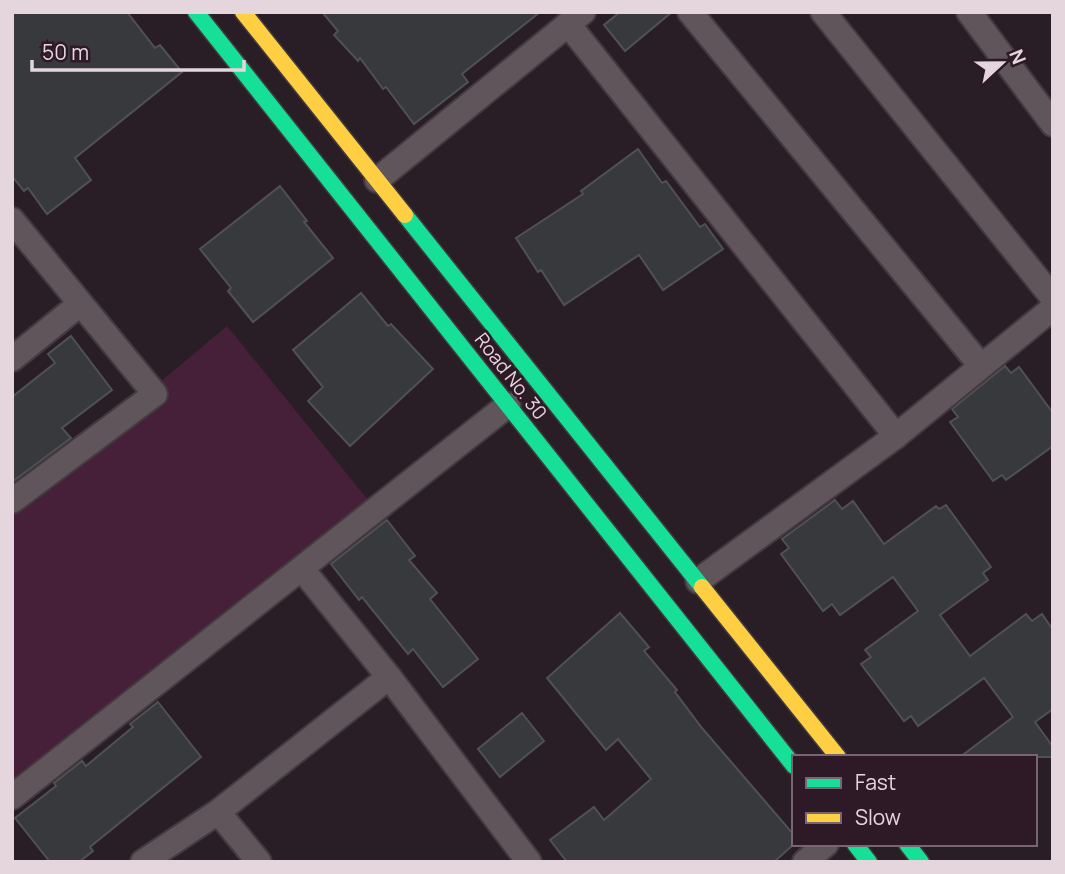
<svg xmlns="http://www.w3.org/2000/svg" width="1065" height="874" font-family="Manrope,sans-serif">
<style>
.green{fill:#461f38}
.building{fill:#38393c;stroke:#4f5154;stroke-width:2}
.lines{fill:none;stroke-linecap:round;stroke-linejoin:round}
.street-casing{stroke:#433a40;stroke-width:28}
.fast-casing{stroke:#433a40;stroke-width:19}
.slow-casing{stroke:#433a40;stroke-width:19}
.street{stroke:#5f555b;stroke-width:24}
.fast{stroke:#16e098;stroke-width:16}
.slow{stroke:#ffcf43;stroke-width:16}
.labels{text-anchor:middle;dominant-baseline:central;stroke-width:5;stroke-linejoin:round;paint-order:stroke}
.street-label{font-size:19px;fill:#e5d6de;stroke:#2e1926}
</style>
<rect width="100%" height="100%" fill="#291e25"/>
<path class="green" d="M227,326L373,506L12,806V506Z"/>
<g class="building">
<path d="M12,12H127L155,48L160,45L182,72L75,158L91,180L47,214L28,188L24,191L12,176Z"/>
<path d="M322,12H540L462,74L468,82L414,124L386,87L383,89L360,58L358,61L334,35L338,31Z"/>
<path d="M620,12H672L625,51L604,25Z"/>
<path d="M638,149L662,183L666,181L700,227L705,224L723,249L663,290L639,255L564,305L541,270L538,272L516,238L583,194L581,191Z"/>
<path d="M280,186L307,221L304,222L333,258L253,322L228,291L231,288L200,249Z"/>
<path d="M361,293L388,326L391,324L433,369L350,446L308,401L323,387L293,350Z"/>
<path d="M71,336L112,390L62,428L71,438L12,482V397L55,363L48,354Z"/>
<path d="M1005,366L1011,373L1019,367L1053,413V446L1006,480L1002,475L993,481L950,422L958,417L952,409Z"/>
<path d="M835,500L842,509L853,501L884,544L936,506L939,509L946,505L991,567L983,573L988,580L940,615L970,656L1026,614L1032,621L1042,614L1053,630V709L1035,722L1053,747V757H960L1013,717L984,678L918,726L911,716L904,721L861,664L871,657L865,650L918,611L893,577L840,615L832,604L823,611L781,554L789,548L782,539Z"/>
<path d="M387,520L415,556L409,560L437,593L430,599L478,659L443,687L413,649L408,654L362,597L359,600L331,564Z"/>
<path d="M620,613L649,647L644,651L677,690L675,692L702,728L794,835V844L774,862H567L550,840L594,807L604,820L651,779L618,739L606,750L547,678Z"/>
<path d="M158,702L201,757L90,847L93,851L79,862H50L15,818L56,786L54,783L82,761L86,766L133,727L130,724Z"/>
<path d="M522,713L544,741L500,777L478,749Z"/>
</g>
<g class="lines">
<defs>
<g id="street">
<path d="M690,12L981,366"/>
<path d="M823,12L1053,298"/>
<path d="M969,12L1053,124"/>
<path d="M568,24L896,436"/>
<path d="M377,180L583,12"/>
<path d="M12,220L155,394L12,501"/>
<path d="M12,359L80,304"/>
<path d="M302,569L389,677L529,862"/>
<path d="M698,581L896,436L1053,308"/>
<path d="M12,797L508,405"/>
<path d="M218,812L259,862"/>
<path d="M143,862L218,812L389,677"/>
<path d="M805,862L826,844"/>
</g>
<g id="fast">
<path d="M196,12L794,766"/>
<path d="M405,215L702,587"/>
<path d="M855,844L869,862"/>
<path d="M907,844L921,862"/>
</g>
<g id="slow">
<path d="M243,12L405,215"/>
<path d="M702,587L838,757"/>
</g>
</defs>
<use href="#street" class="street-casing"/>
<use href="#fast" class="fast-casing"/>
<use href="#slow" class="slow-casing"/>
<use href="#street" class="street"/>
<use href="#fast" class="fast"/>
<use href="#slow" class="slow"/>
</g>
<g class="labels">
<g class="street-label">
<text transform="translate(511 376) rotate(52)">Road No. 30</text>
</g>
</g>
<rect width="1065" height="874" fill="none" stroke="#e5d6de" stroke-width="28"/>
<rect x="792" y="755" width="245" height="91" fill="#2e1926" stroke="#776570" stroke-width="2"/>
<rect x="806" y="778" width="35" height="10" fill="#16e098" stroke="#776570" stroke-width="2"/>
<text x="855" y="790" font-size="21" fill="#e5d6de">Fast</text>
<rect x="806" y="813" width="35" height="10" fill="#ffcf43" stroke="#776570" stroke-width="2"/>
<text x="855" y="825" font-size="21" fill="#e5d6de">Slow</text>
<g transform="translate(1002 63) rotate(68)" stroke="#2e1926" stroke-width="5" paint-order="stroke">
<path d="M0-5L12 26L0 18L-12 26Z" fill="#e5d6de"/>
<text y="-10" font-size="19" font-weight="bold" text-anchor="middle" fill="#e5d6de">N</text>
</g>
<path d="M32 60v10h212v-10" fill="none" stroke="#e5d6de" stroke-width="3.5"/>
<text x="42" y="60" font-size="21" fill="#e5d6de" stroke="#2e1926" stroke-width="5" paint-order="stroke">50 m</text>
</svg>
